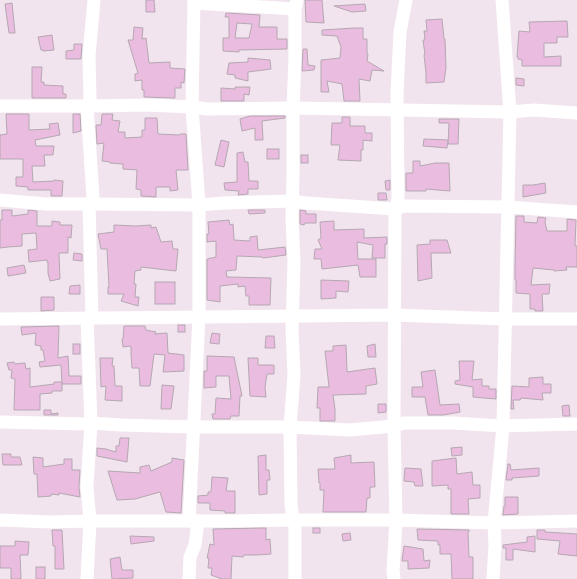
<svg xmlns="http://www.w3.org/2000/svg" width="577" height="579" font-family="Georgia,serif">
<style>
.building{fill:#eabcdf;stroke:#b5a8b2;fill-rule:evenodd}
.lines{fill:none;stroke-linecap:round;stroke-linejoin:round}
.minor{stroke:#fff;stroke-width:13}
</style>
<rect width="100%" height="100%" fill="#f2e4ee"/>
<g class="building">
<path d="M146,0H154L155,12H146Z"/>
<path d="M305,0H322L324,23L306,22Z"/>
<path d="M12,3L15,33H9L5,4Z"/>
<path d="M365,4L366,11L352,12L334,6Z"/>
<path d="M226,13L260,15L259,27H277V39H287V49L239,50V52L223,51V38H229V17H225ZM237,23L252,24L249,38H235Z"/>
<path d="M442,19L444,39H445L446,68L444,82L426,83V73L424,55H425L423,40H425L424,31H427L426,20Z"/>
<path d="M567,21L568,37H557V43H544V57L561,56V66H522V60L518,59V57H517L519,31L530,32L529,22Z"/>
<path d="M134,27L143,28L142,39L146,38L149,63L170,62V68L185,69L184,83L181,82V88H175V98L144,97V90H142V80L135,81V74L138,73L128,40H133Z"/>
<path d="M355,28H363V39H367V54H368L367,61L384,71L372,70L370,81L359,79L360,101H344L342,84L327,81L329,92H321V60L340,58L341,47L337,36L322,35V30Z"/>
<path d="M52,35L54,50L43,51V50H41L38,37Z"/>
<path d="M74,44H82L81,59H66V51L74,50Z"/>
<path d="M303,49H307L308,65L315,66L314,70L302,71Z"/>
<path d="M248,58L270,60L271,69L248,72V81L235,78V75L227,74L229,63L248,62Z"/>
<path d="M32,67H42L41,82H44V85L63,86V94H66V98H32Z"/>
<path d="M516,78L524,79V86L516,85Z"/>
<path d="M235,87H250L249,95L244,94V101H221V88L235,89Z"/>
<path d="M6,114H29V130L50,129L49,124L58,123L60,135L35,140L36,146H54L53,155H44L45,166H32L33,182L54,181V180L63,181L62,196H51V190H28V187L16,186V177H23V159H0V135L7,134Z"/>
<path d="M73,114H80L81,131L73,133Z"/>
<path d="M102,114H113L112,120L120,121L118,132H125V138L142,137V130H145V118H157L158,134L179,135L180,134H186L188,170H176L178,190L170,191V187H156V197L141,196V190L136,189L137,170L123,169V164L110,163V162L102,161L104,143L97,144L96,125H101Z"/>
<path d="M250,116H285V118L262,121L263,140H255V128L242,131L240,119Z"/>
<path d="M342,117H350V126H365V133H372V141L363,140V150H361V161L338,160L340,145H331L332,123H342Z"/>
<path d="M439,119H459L458,144H448L449,123H439Z"/>
<path d="M424,139L448,140L447,148L423,146Z"/>
<path d="M221,140L229,142L224,167L215,165Z"/>
<rect x="267" y="149" width="12" height="10"/>
<path d="M243,152L245,162H248L249,181H258V189H248V194L238,195L239,191L225,190L224,183L237,182V153Z"/>
<rect x="301" y="155" width="7" height="8"/>
<path d="M413,161H420V166L435,163H449L450,191L426,189V191H406V173H413Z"/>
<path d="M390,180V190H386L385,181Z"/>
<path d="M545,183L546,193L523,197V185H533Z"/>
<path d="M378,193H386L387,200H378Z"/>
<path d="M2,210H12V216L28,214V210L37,211V226H52V221L60,222V225H72L71,238L68,237V253H59L60,279L50,281L48,273V262H47V260L29,262L28,250L37,249L36,233L22,234V246L8,247L0,248V220H2Z"/>
<path d="M248,210H265V213L249,214Z"/>
<path d="M300,210L306,211V214H316V223H305L304,225L300,224Z"/>
<path d="M516,216H524V222L537,223L538,217L546,218L545,222L547,231H567V219L576,220L575,246H577V267H566L567,270L554,271V270L533,268L531,285L550,284L549,294H542L543,311H535V309H530V294L516,293V280H515V267Z"/>
<path d="M229,220L230,225L233,224L234,240L250,241V237L257,236L258,250L285,247L286,255L263,258L262,257L237,256L236,270L226,271L227,277L271,278L270,305H249V296H246L245,286L238,287V284L220,286V302L207,300V259L216,257V241L207,242V234H209L208,222Z"/>
<path d="M334,221V230L364,229V238L387,237V244H385V258H372L373,245L357,242L358,259H376V277H360L358,265L322,269L321,259H314L315,249H322L318,240L321,238L320,222Z"/>
<path d="M114,225L135,226L151,225V228L156,227L161,242L172,241L173,249H178L176,271L141,267V270L135,271L134,284H136L135,297H139L138,306L121,301L124,294H108V287H109L107,249H101L98,234L114,232Z"/>
<path d="M430,240H447L451,253H431L432,278L418,281L417,245L430,244Z"/>
<path d="M74,253L82,254V261L73,260Z"/>
<path d="M24,265L26,273L8,276L7,268Z"/>
<path d="M321,280L349,281L348,292L336,291V298L321,299Z"/>
<rect x="155" y="282" width="20" height="22"/>
<path d="M80,285V294H69L70,286Z"/>
<path d="M41,297H54V310L41,311Z"/>
<rect x="178" y="325" width="7" height="7"/>
<path d="M59,326L58,358L68,356L69,376H81V384H62L61,365L40,367L39,362L45,361L43,350H41V346L35,345L36,333L22,335L21,327Z"/>
<path d="M124,326H145L146,330L156,332L155,334L167,333L168,353L184,355V371L163,372L165,355L154,354L150,386H140L139,368H132L131,355V346L123,347L122,339H123Z"/>
<path d="M212,333L220,334L219,344L210,343Z"/>
<path d="M266,336H274L275,348H265Z"/>
<rect x="73" y="344" width="7" height="10"/>
<path d="M375,344L376,357H368L367,346Z"/>
<path d="M346,345L347,372L375,368L377,384L366,386V394L333,395L335,409V421H320V408H317L318,387H329L325,351H333V346Z"/>
<path d="M207,356L234,357L242,396H240L239,416H231L230,419H213L212,414H215L216,398L231,399L229,376H216V387L204,388V371H207Z"/>
<path d="M100,358H113L112,366H114L115,386H122V401L105,400L106,386L101,387Z"/>
<path d="M248,358H258V365H274V374H267L265,387L266,397L250,396Z"/>
<path d="M459,361H474L472,380L482,379V386H489V389H496V399L473,397V387L455,384V381L460,380Z"/>
<path d="M14,362L15,364L25,363L26,369L30,368V387L54,384V382H62V391H52V393L40,394V410H14L15,379L11,378L12,370H9L7,363Z"/>
<path d="M435,370L440,405L459,404L460,412L443,415H428L425,397H412V387H423L421,372Z"/>
<path d="M543,377V384H551V393H542L543,400L521,398L520,400H513L514,409H511L512,386L529,387V378Z"/>
<path d="M162,385L174,386L171,409H161Z"/>
<path d="M378,404H386V412L378,413Z"/>
<path d="M569,405L570,416H563L562,406Z"/>
<path d="M44,410H51V414L58,413V415H44Z"/>
<path d="M120,438H129L127,462L97,456V448L106,449L116,452V446H119Z"/>
<path d="M462,447V455L452,456L451,448Z"/>
<path d="M2,454H11V457H20L22,465H3Z"/>
<path d="M266,455V470H269L270,480H267V494L259,495L258,456Z"/>
<path d="M351,455V463L374,462L375,487H370V498H367L366,512H323L324,490H320V483H319L318,469H335L334,458Z"/>
<path d="M33,457L43,458V467L64,464V459H72V470H80L79,487L80,497L59,493V495L51,494V496L38,497L37,474H34Z"/>
<path d="M172,458L184,460L181,513L166,512L160,492L135,499L117,500L108,471L140,473V467L149,465L151,471L172,462Z"/>
<path d="M456,458L457,474L472,472L473,485H480V498L468,499L469,514H451V489H448V485L432,486V461Z"/>
<path d="M508,464H510L511,470L539,468V476L512,478V480H506Z"/>
<path d="M405,468L421,469L423,486H415L414,482L404,481Z"/>
<path d="M212,477L228,478L226,491H235V513H225V511L210,510V503H198V496L208,495V492H211Z"/>
<path d="M505,497H518V514L503,515L504,506H505Z"/>
<path d="M266,528V540L270,539L271,554L257,555H244L243,557L232,556L231,579H222L211,575L212,568H208L209,558H207L210,544L214,545L213,529Z"/>
<rect x="313" y="528" width="7" height="5"/>
<path d="M417,529L469,530V532H468L469,557H473V579H452L451,554H440V545H438V541L418,540Z"/>
<path d="M52,530H62L64,569H55V546H53Z"/>
<path d="M537,530H545V532L577,534V556L558,554L560,541L537,539Z"/>
<path d="M350,533L351,540L343,541L342,534Z"/>
<path d="M130,536L154,537V541L131,544Z"/>
<path d="M535,536V552L513,549V560H506V548H503V545L527,542V537Z"/>
<path d="M15,541L29,542L28,555H20L21,579H11V568H0V546H15Z"/>
<path d="M404,546L423,549L424,561L430,560L429,568L408,569V561H402Z"/>
<path d="M120,557L122,570H133V578L112,579L110,559Z"/>
<rect x="36" y="567" width="9" height="12"/>
</g>
<g class="lines">
<g class="minor">
<path d="M194,3L295,9"/>
<path d="M0,106H87L148,105L192,107L207,109L293,108L510,112L534,110L577,113"/>
<path d="M0,200L46,204H89L199,205L224,203L292,201L306,203L395,209L405,206L507,207L577,212"/>
<path d="M87,318L91,423L87,487L90,521L87,579"/>
<path d="M92,318L89,204L93,198L87,106L90,99L89,56L94,0"/>
<path d="M0,319L393,315L505,319H577"/>
<path d="M0,422L87,424L91,423L121,425L193,427H290L349,430L394,426L404,423H453L503,426L577,424"/>
<path d="M0,520L50,522L90,521H230L293,520H396L494,523L577,521"/>
<path d="M189,521L199,317V205L192,107L194,0"/>
<path d="M189,579L190,557L195,545L198,521"/>
<path d="M295,579V526L293,520L291,504L290,427L294,375L292,328L294,262L292,219L293,174V108L295,58V9L297,0"/>
<path d="M394,579L393,571L396,520L394,426L395,209L398,200L397,93L400,32L406,0"/>
<path d="M493,579L495,545L494,523L503,426L510,112L502,0"/>
</g>
</g>
</svg>
